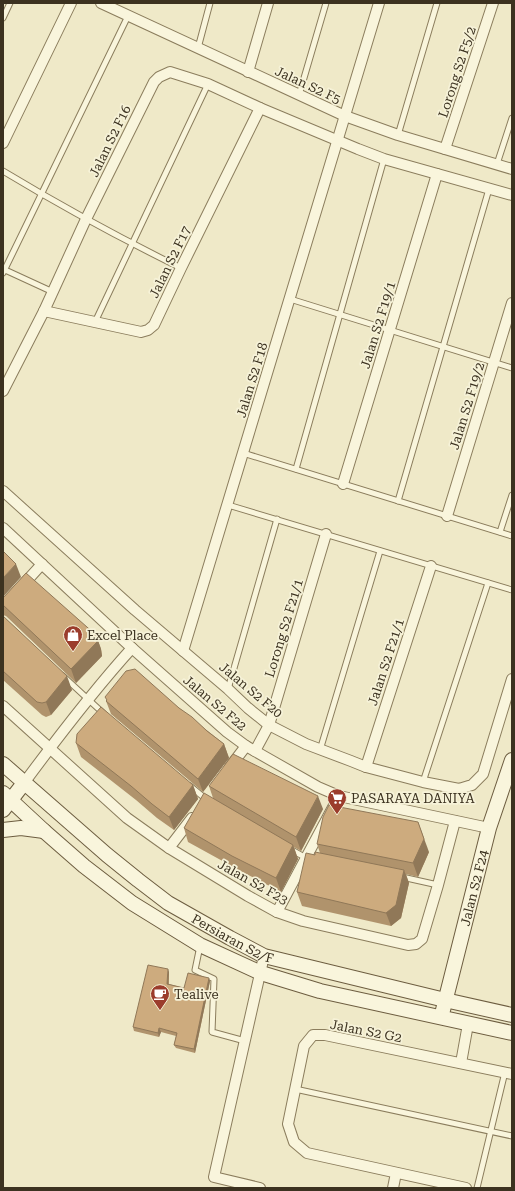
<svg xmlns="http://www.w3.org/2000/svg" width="515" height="1191" font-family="'Roboto Serif',serif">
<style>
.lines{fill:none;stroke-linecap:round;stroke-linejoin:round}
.lane-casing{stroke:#8b7d5d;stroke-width:7}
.street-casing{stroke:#8b7d5d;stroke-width:12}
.secondary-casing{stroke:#6d5d40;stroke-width:16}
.lane{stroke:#f9f5dc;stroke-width:5}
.street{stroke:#f9f5dc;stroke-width:10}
.secondary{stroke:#f9f5dc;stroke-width:14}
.wall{fill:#b0936c}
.shaded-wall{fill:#907858}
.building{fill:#cdab7e;stroke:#907858}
.labels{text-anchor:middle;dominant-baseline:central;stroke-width:3.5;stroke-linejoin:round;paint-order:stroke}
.street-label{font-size:13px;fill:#3c3220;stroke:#f6f2d8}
.poi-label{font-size:13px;fill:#3c3220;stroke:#f6f2d8;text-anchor:start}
</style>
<rect width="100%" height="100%" fill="#efe9c8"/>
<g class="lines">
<defs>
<g id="lane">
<path d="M3,18L10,3"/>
<path d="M198,48L210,3"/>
<path d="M299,95L326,3"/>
<path d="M398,135L437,3"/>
<path d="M497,164L512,118"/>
<path d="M3,171C61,206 120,238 181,268"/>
<path d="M3,269L53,292"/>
<path d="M3,273L128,16"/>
<path d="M290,299L512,368"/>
<path d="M95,322L208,84"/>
<path d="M243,453L512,536"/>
<path d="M296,469L384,159"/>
<path d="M398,501L489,189"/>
<path d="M228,505L512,590"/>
<path d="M500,532L512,495"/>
<path d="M63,676L103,713"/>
<path d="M228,689L277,519"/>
<path d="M320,750L380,551"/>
<path d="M423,782L488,583"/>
<path d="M190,786L207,800"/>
<path d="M290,849L308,859"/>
<path d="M402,877L438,885"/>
<path d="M200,946L195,970L214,979L212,1032L245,1041"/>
<path d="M295,1089L512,1136"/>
<path d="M477,1188L505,1072"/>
</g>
<g id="street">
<path d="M101,3L345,116L398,135L512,169"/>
<path d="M248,72L268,3"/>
<path d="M3,143L71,3"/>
<path d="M445,149L493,3"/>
<path d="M44,311L141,332L148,330L154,325L181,268L260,108"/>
<path d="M3,391L44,311L86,219L154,82L159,77L170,72L208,84L260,108L358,149L384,159L512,195"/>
<path d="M343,484L437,174"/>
<path d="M3,491L135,610L228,689L248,708L269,725L306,744L351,761L366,767L423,782L459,789L472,785L483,774L512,679"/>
<path d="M447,516L512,303"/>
<path d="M3,528L132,648L227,732L246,746L318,787L339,796L489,828"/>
<path d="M3,607L42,564"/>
<path d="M183,651L379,3"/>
<path d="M3,706L127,818L169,848L248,896L277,912L303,921L408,945L416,944L422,939L438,885L455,821"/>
<path d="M255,751L269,725L326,534"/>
<path d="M230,767L246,746"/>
<path d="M366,767L431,566"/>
<path d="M24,783C58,737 93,691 132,648"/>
<path d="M169,848L192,818"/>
<path d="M277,912L339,796"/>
<path d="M461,1063L468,1024"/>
<path d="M260,1188L214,1177L264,956"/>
<path d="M393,1188L396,1173"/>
<path d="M466,1188L307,1153L294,1142L288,1124L304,1046L313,1035H325L512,1074"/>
</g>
<g id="secondary">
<path id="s1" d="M3,764L107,855L138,880L168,903L230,938L264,956L445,1000L512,1015"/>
<path d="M3,793L44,831L84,866L132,903L200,945L261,973L320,991L512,1033"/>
<path d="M3,810L24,783"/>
<path d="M3,830L21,828L44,831"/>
<path id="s2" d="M443,1010L489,828L512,760"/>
</g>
</defs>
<use href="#lane" class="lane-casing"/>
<use href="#street" class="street-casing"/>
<use href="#secondary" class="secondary-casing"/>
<use href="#lane" class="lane"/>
<use href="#street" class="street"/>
<use href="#secondary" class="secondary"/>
</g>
<g class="wall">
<path d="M3,598L96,635L101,649L102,656L76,683L6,616L3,615Z"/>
<path d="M3,616L72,690L51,715L46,717L42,715L3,680Z"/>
<path d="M106,701L179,708L224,744L229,758L203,792L111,714Z"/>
<path d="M76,743L193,785L198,799L174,830L157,818L136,800L81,757Z"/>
<path d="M209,786L323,809L301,851L294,847L298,859L281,892L237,869L188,842L184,828L213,798Z"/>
<path d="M317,844L429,852L418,877L406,874L409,883L401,918L391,926L302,906L297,892L315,855L320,853Z"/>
<path d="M169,972V984L184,988L210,981L195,1053L176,1048L174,1045L176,1036L161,1032L159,1037L134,1031L133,1027Z"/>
</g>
<g class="shaded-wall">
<path d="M16,564L21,577L3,597V578Z"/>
<path d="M96,635L101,649L102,656L76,683L71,669Z"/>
<path d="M67,676L72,690L51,715L46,702Z"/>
<path d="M224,744L229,758L203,792L198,779Z"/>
<path d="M193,785L198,799L174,830L169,817Z"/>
<path d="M318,796L323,809L301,851L296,837Z"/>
<path d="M418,822L429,852L418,877L413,863Z"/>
<path d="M293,845L298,859L281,892L276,878Z"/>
<path d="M404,870L409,883L401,918L391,926L386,913Z"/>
<path d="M168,969L169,972L168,987L167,984Z"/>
<path d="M209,978L210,981L195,1053L194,1049Z"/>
<path d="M159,1028L161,1032L159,1037L158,1033Z"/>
</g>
<g class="building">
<path d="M3,551L16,564L3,578Z"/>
<path d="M26,573L96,635L97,642L71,669L3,605V598Z"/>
<path d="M3,616L67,676L46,702L42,703L37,702L3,671Z"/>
<path d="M135,669L179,708L192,717L207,731L224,744L198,779L106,701L107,700L105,697L126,671Z"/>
<path d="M101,707L193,785L169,817L152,804L131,786L76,743L77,734Z"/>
<path d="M233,754L318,796L296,837L209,786Z"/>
<path d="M204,793L293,845L276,878L232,856L184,828Z"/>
<path d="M329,805L418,822L424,839L413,863L317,844L323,817Z"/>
<path d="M315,852L404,870L396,905L386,913L297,892L306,853L315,855Z"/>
<path d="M148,965L168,969L167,984L184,988L188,973L209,978L194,1049L174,1045L177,1033L159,1028L158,1033L133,1027Z"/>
</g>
<defs>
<symbol id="shop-pin" viewBox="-11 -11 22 30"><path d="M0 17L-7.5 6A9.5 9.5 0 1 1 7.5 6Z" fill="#9b3c2c" stroke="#f6f2d8"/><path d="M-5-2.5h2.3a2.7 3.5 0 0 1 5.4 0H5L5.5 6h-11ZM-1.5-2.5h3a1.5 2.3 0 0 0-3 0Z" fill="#fff"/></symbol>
<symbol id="supermarket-pin" viewBox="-11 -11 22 30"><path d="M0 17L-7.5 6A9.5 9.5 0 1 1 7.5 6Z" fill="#9b3c2c" stroke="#f6f2d8"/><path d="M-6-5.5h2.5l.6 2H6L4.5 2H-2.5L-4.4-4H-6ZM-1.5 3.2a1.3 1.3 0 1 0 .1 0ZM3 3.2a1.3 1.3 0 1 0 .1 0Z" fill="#fff"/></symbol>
<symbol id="cafe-pin" viewBox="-11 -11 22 30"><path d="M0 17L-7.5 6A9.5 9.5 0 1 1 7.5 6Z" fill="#9b3c2c" stroke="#f6f2d8"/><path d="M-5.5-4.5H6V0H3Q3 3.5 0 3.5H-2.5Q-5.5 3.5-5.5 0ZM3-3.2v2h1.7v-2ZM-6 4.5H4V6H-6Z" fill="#fff"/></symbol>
</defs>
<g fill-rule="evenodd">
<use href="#shop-pin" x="62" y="624" width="22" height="30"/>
<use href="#supermarket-pin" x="326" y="787" width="22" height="30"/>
<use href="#cafe-pin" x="149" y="983" width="22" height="30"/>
</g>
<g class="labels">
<g class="street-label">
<text transform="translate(457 72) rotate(-72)">Lorong S2 F5/2</text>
<text transform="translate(308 85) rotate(25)">Jalan S2 F5</text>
<text transform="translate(110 141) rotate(-64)">Jalan S2 F16</text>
<text transform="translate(170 262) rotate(-64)">Jalan S2 F17</text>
<text transform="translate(378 325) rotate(-73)">Jalan S2 F19/1</text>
<text transform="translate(252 380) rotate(-73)">Jalan S2 F18</text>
<text transform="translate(467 406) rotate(-73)">Jalan S2 F19/2</text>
<text transform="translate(284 628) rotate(-73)">Lorong S2 F21/1</text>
<text transform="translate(386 662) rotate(-72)">Jalan S2 F21/1</text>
<text transform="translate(251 690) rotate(40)">Jalan S2 F20</text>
<text transform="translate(215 703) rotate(40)">Jalan S2 F22</text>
<text transform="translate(253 882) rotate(29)">Jalan S2 F23</text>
<text stroke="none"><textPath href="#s2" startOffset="126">Jalan S2 F24</textPath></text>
<text stroke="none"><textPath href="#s1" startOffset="290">Persiaran S2/F</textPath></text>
<text transform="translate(366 1031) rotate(11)">Jalan S2 G2</text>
</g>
<g class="poi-label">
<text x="87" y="635">Excel Place</text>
<text x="351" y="798">PASARAYA DANIYA</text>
<text x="174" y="994">Tealive</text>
</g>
</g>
<rect width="515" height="1191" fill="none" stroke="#3c3220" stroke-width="8"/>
</svg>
